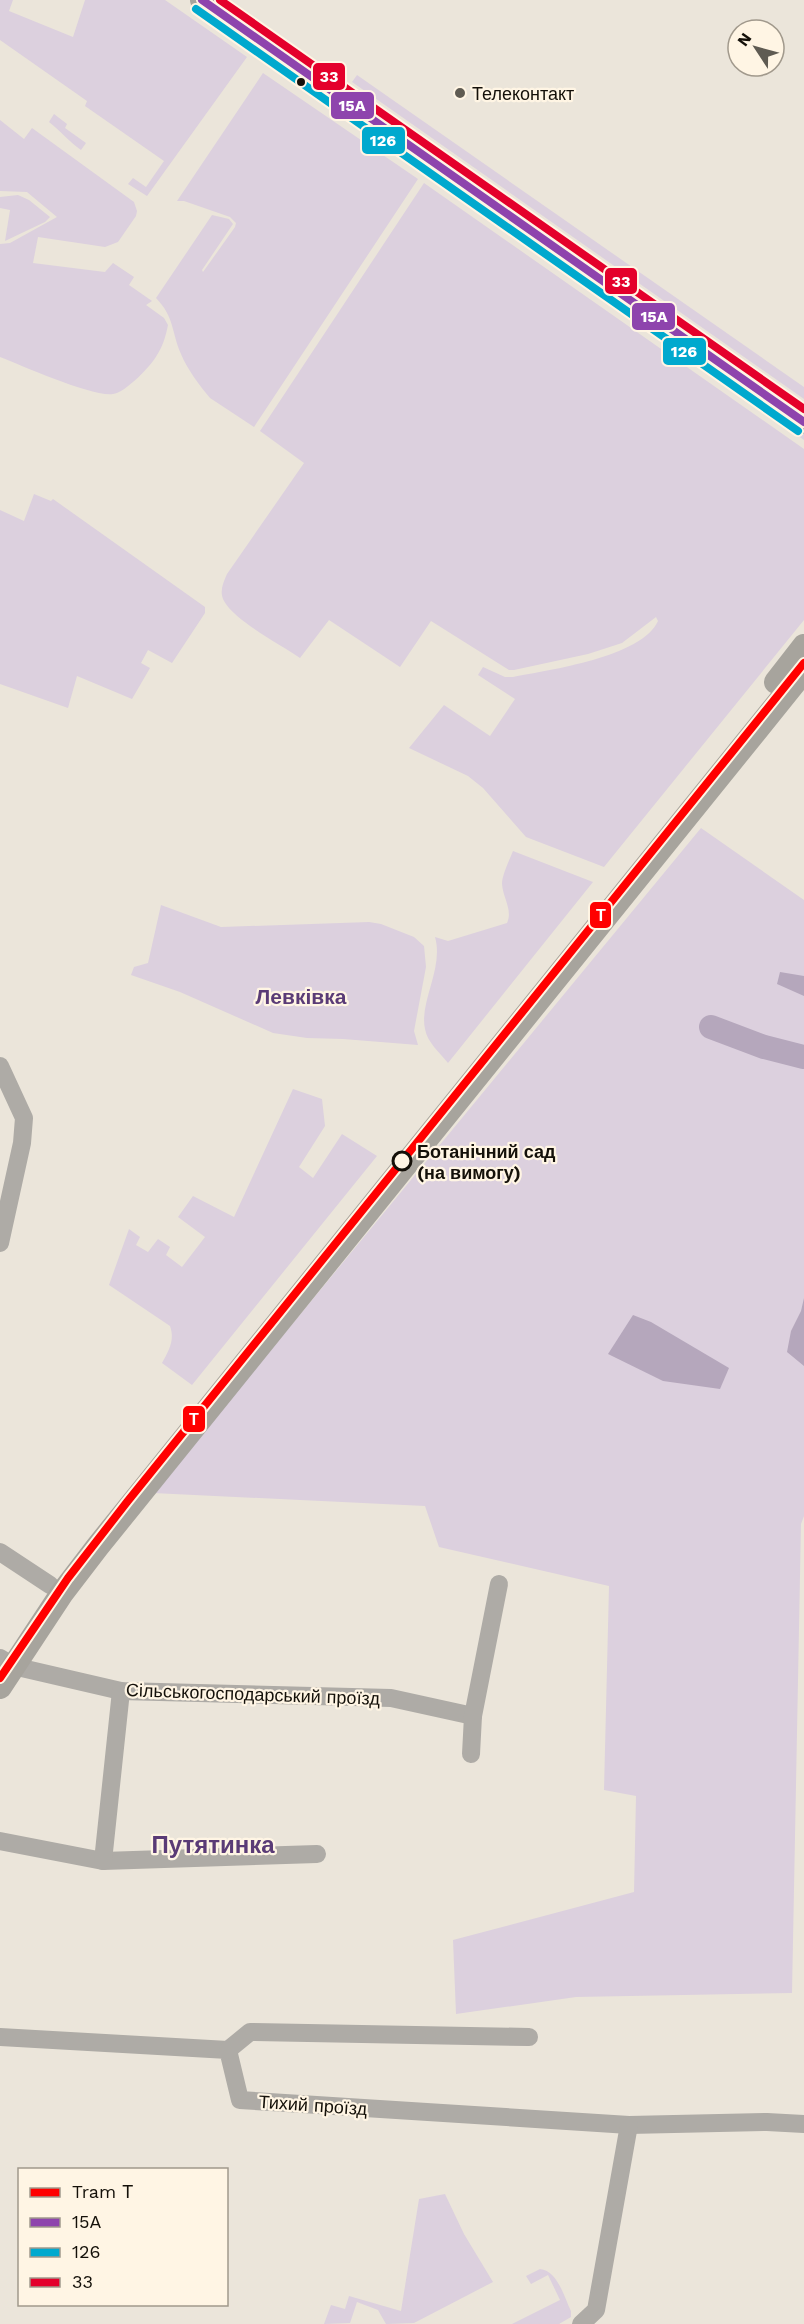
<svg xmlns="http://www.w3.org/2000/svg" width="804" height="2324" font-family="'Work Sans',sans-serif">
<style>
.green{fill:#dcd0de}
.water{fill:#b5a7bc}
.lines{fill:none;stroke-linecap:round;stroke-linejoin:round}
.river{stroke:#b5a7bc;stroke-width:24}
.minor{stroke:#aeaba6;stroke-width:18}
.major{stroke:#a7a49d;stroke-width:24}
.bus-1-casing{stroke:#fff5e4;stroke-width:12}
.bus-2-casing{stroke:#fff5e4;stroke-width:12}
.bus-3-casing{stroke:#fff5e4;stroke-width:12}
.bus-1{stroke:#8e44ad;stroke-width:8}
.bus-2{stroke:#00a9ce;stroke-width:8}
.bus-3{stroke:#e4002b;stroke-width:8}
.tram-1-casing{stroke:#fff5e4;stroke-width:12}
.tram-1{stroke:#f00;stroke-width:8}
.bus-dot{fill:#141009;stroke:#fff5e4;stroke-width:2}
.poi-dot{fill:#5f5b52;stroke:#fff5e4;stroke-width:2}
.stop-dot{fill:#fff5e4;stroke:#141009;stroke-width:3}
.labels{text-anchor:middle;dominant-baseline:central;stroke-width:4.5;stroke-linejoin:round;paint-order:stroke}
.poi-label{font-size:18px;fill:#141009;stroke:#fff5e4;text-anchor:start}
.stop-label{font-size:18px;font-weight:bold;fill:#141009;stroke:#fff5e4;text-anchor:start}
.street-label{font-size:18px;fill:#141009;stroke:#fff5e4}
.quarter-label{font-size:21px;font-weight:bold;fill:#5a3b76;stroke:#fff5e4}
.district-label{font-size:24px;font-weight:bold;fill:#5a3b76;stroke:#fff5e4}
.line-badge{stroke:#fff5e4;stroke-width:2}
.badge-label{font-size:16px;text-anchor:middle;font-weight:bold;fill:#fff}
</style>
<rect width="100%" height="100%" fill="#ebe5da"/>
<g class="green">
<path d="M0,0H13L9,11L73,37L85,0H165L247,57L147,196L128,184L133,178L146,187L164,161L85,106L87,101L0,40Z"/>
<path d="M263,73L418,179L254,427L210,398C200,386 187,369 181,354C171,331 175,318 156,298L212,215L229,219L233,224L202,270L203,272L235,227L236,223L230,217L184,201H177Z"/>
<path d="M357,75L804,387V399L352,82Z"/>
<path d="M54,114L67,124L65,128L86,143L81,150C68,141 61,131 49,122Z"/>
<path d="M356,119L804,433V440L353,124Z"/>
<path d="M0,120L24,139L32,128L134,202L137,211L136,216L118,242L105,247L38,237L33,263L105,272L113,263L134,277L129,285L152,301L146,305L164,318L168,325C166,335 163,346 157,355C152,365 125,393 113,394C92,397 23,366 0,357V244L10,243L57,217L27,192L0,191Z"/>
<path d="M424,183L804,449V620L604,867L526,837L483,788L468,776L409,748L444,705L490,736L515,699L478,675L483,667L505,677H513C549,670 642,657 658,621L656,617L622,643L588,654L514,670H509L431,621L400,667L329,620L300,658C280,644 235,621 224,601C219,592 223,583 227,574L304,463L260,431Z"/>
<path d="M18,195L29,200L50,217L45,222L5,241L10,210L0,208V197Z"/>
<path d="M34,494L51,501L53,499L205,607V613L172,663L148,650L141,663L150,668L132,699L77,676L68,708L0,684V510L24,521Z"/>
<path d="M701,828L804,900V1516L801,1524L792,1993L576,1997L456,2014L453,1940L634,1892L636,1796L604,1790L609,1586L439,1547L425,1506L153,1493Z"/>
<path d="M513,851L593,882L448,1063C440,1053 427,1042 425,1029C419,1002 444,968 435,937L448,941L507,923C513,910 503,898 502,884C502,875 509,861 513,851Z"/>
<path d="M161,905L221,927L369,922L381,924L414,937L424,946L426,967L414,1031L418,1045L343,1039L307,1038L273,1033L180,992L131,975L134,967L148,963Z"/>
<path d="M293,1089L322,1099L325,1126L299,1167L313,1178L342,1134L377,1156L192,1385L162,1363C169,1350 175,1340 170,1326L109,1285L129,1229L140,1237L136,1245L148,1252L158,1239L170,1247L166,1255L182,1267L205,1237L178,1217L193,1196L234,1217Z"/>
<path d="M445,2194L464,2234L493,2282L414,2323L386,2324L378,2310L357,2302L350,2323L324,2324L331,2305L345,2309L349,2296L401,2311L419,2199Z"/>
<path d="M540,2269C558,2271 564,2297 571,2311V2317L559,2324H512L560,2300L548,2275L531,2284L526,2276Z"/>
</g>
<g class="water">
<path d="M780,972L804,976V996L777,984Z"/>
<path d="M804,1298V1366L787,1352L791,1331L801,1311Z"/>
<path d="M633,1315L651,1322L729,1368L720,1389L663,1381L608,1354Z"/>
</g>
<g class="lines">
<path class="river" d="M711,1027L764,1047L804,1057"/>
<g class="minor">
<path d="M0,1066L24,1118L22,1143L0,1243"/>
<path d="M0,1552L50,1585"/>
<path d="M0,1658L13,1666L121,1691L391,1698L473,1716"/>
<path d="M471,1754L473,1716L499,1584"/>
<path d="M0,1841L103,1861L317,1854"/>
<path d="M103,1861L121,1691"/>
<path d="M0,2037L228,2050L240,2100L629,2125L767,2122L804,2124"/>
<path d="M228,2050L250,2032L529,2037"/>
<path d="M581,2324L596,2310L629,2125"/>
</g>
<g class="major">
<path d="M202,0L804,422"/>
<path d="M776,682L804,646"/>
<path d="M0,1687L62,1593L98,1546L804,671"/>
</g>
<defs>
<path id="bus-1" d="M202,0L804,422"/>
<path id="bus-2" d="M196,9L798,431"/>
<path id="bus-3" d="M220,0L804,409"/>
</defs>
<use href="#bus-1" class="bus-1-casing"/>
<use href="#bus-2" class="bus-2-casing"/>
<use href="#bus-3" class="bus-3-casing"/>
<use href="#bus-1" class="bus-1"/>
<use href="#bus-2" class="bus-2"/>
<use href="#bus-3" class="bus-3"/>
<defs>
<path id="tram-1" d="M0,1678L68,1578L127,1502L804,663"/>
</defs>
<use href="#tram-1" class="tram-1-casing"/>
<use href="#tram-1" class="tram-1"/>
</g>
<circle class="bus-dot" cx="301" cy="82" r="5"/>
<circle class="poi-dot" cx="460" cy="93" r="6"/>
<circle class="stop-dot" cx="402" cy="1161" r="9"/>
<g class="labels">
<g class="poi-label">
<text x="472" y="93">Телеконтакт</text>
</g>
<g class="stop-label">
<text x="417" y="1151">Ботанічний сад<tspan x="417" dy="21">(на вимогу)</tspan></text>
</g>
<g class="street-label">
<text transform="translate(253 1694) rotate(2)">Сільськогосподарський проїзд</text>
<text transform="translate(313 2105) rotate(4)">Тихий проїзд</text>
</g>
<g class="quarter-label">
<text x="301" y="996">Левківка</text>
</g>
<g class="district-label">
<text x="213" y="1845">Путятинка</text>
</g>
</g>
<g class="line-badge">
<rect x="312" y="62" width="34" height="29" rx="6" fill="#e4002b"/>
<rect x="330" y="91" width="45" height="29" rx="6" fill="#8e44ad"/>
<rect x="361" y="126" width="45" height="29" rx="6" fill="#00a9ce"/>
<rect x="604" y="267" width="34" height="28" rx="6" fill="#e4002b"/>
<rect x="631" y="302" width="45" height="29" rx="6" fill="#8e44ad"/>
<rect x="662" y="337" width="45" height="29" rx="6" fill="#00a9ce"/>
<rect x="589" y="901" width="23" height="28" rx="6" fill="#f00"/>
<rect x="182" y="1405" width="24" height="28" rx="6" fill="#f00"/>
</g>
<g class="badge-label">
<text x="329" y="82">33</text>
<text x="352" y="111">15A</text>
<text x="383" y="146">126</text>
<text x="621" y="287">33</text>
<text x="654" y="322">15A</text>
<text x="684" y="357">126</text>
<text x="601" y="921">Т</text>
<text x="194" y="1425">Т</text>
</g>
<rect x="18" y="2168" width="210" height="138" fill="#fff5e4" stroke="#a1998c" stroke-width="1.5"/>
<rect x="30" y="2188" width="30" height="9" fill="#ff0000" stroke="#a1998c" stroke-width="1.5"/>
<text x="72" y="2198" font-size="18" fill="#141009">Tram Т</text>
<rect x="30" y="2218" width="30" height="9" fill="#8e44ad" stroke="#a1998c" stroke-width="1.5"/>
<text x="72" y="2228" font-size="18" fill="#141009">15A</text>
<rect x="30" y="2248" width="30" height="9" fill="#00a9ce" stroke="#a1998c" stroke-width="1.5"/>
<text x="72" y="2258" font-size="18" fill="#141009">126</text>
<rect x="30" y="2278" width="30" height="9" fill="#e4002b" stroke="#a1998c" stroke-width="1.5"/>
<text x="72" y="2288" font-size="18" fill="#141009">33</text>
<g transform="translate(756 48) rotate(306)"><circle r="28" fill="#fff5e4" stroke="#a1998c" stroke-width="1.5"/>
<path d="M0-4.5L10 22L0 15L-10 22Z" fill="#5f5b52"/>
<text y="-9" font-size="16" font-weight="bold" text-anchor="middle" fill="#141009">N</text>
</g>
</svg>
